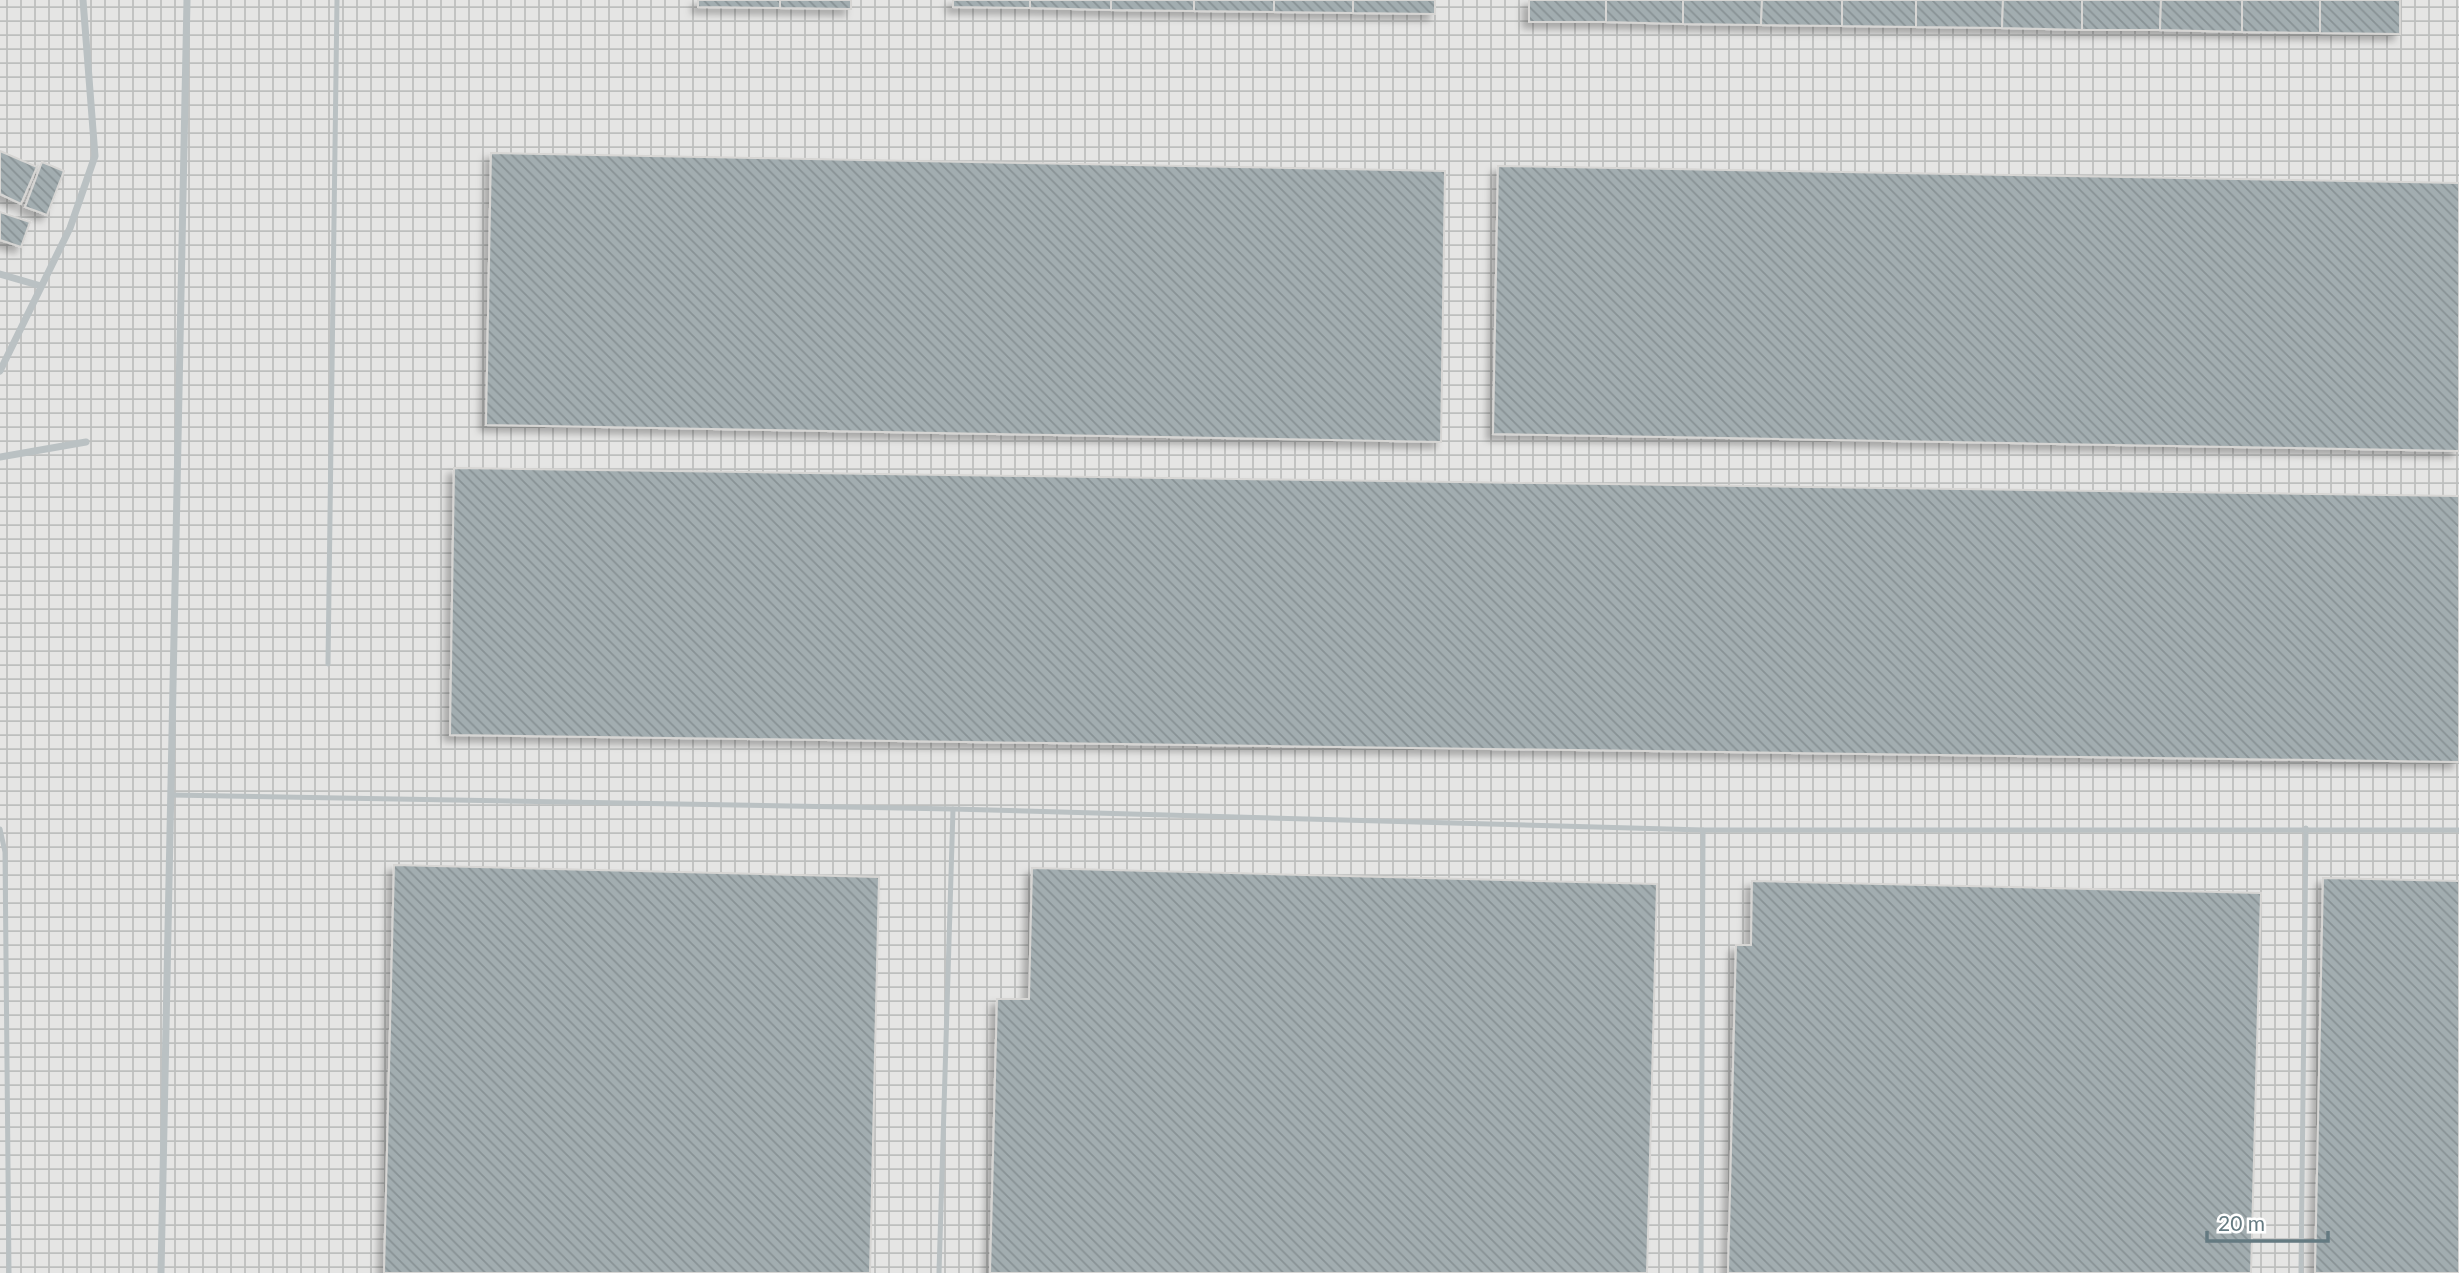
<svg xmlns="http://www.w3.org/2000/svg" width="2459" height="1273" font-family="Lato,sans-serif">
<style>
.industrial{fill:url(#industrial-grid)}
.building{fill:url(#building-back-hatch);stroke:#d6d5d3;stroke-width:2;filter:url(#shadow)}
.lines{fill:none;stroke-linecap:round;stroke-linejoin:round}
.service{stroke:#bac1c3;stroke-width:5}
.minor{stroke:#bac1c3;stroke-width:7}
</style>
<defs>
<pattern id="industrial-grid" width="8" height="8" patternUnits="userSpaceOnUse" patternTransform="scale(1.75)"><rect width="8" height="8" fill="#e5e5e4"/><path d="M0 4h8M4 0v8" fill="none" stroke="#bdbfbe"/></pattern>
<pattern id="building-back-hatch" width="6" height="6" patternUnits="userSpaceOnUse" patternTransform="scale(1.75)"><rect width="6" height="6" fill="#a2adb0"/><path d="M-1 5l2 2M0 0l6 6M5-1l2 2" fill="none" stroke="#889295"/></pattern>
<filter id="shadow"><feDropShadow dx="-6" dy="6" stdDeviation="3.5" flood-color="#0004"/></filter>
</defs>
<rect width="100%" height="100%" fill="#f4f4f0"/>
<rect class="industrial" x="0" y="0" width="2459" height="1273"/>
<g class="building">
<path d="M698,0H780V8L698,7Z"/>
<path d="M780,0H851V9L780,8Z"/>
<path d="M953,0H1030V8L953,7Z"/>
<path d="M1030,0H1111V10L1030,8Z"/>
<path d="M1111,0H1194V11L1111,10Z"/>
<path d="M1194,0H1274V12L1194,11Z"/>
<path d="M1274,0H1353V13L1274,12Z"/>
<path d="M1353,0H1435V14L1353,13Z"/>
<rect x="1529" y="0" width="77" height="22"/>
<path d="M1606,0H1683V24L1606,22Z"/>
<path d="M1683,0H1762L1761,25L1683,24Z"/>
<path d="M1762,0H1842V26L1761,25Z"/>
<path d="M1842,0H1916V27L1842,26Z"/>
<path d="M1916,0H2003L2002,28L1916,27Z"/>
<path d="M2003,0H2082V30L2002,28Z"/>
<path d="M2082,0H2161L2160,30H2082Z"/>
<path d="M2161,0H2242V32L2160,30Z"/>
<path d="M2242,0H2320V33L2242,32Z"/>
<path d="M2320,0H2400V34L2320,33Z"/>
<path d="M0,151L37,167L21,204L0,194Z"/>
<path d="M491,153L1445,171L1441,442L486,425Z"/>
<path d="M42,162L64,171L47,215L25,207Z"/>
<path d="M1498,166L2459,183V451L1493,434Z"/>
<path d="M0,212L30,222L21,247L0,240Z"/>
<path d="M454,468L2459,496V762L450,735Z"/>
<path d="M394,865L879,877L870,1273H384Z"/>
<path d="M1032,868L1657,884L1647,1273H990L997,999H1029Z"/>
<path d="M2323,878L2459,881V1273H2315Z"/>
<path d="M1752,881L2261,893L2251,1273H1728L1736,945H1751Z"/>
</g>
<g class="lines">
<g class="service">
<path d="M328,664L337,0"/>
<path d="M171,795L953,809L1703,830H2459"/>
<path d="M0,829L5,852L9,1273"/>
<path d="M939,1273L953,809"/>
<path d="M1701,1273L1703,830"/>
<path d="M2301,1273L2306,828"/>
</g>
<g class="minor">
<path d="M0,274L41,286"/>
<path d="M0,371L70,228L95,156L83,0"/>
<path d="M0,457L86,442"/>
<path d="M161,1273L187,0"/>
</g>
</g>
<path d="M2207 1231v10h121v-10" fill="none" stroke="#647a81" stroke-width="3.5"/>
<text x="2218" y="1231" font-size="21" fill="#647a81" stroke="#ffffff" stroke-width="5" paint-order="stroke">20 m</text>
</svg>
